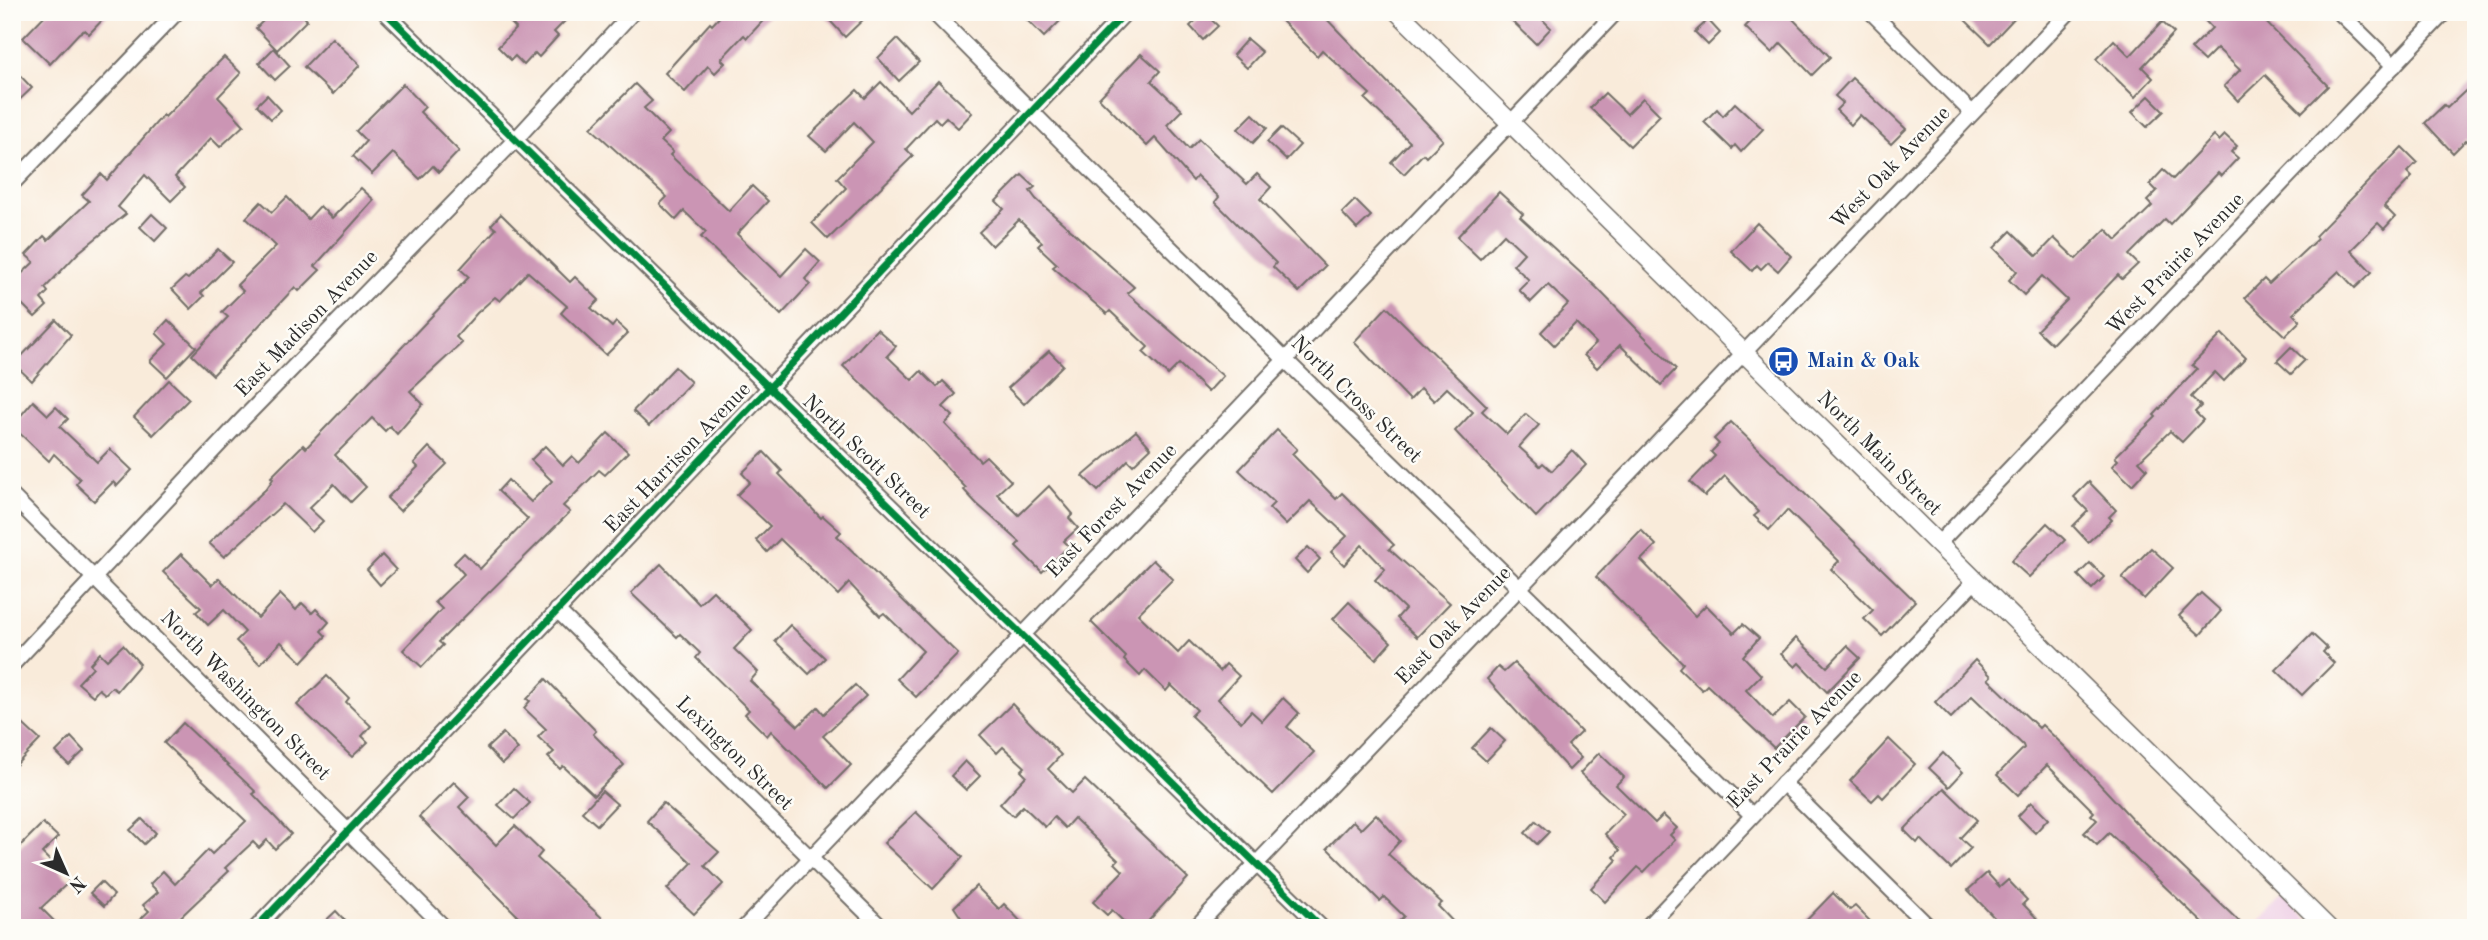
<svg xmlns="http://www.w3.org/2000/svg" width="2488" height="940" font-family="'Old Standard TT',serif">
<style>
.built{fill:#efd0e6}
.building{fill:#cb95b4}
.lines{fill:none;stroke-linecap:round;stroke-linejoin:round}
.minor-casing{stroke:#736e68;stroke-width:18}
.tertiary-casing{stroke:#736e68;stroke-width:21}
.minor{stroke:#fff;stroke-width:14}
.tertiary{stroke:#fff;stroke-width:18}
.cycleway-casing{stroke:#fdfcf7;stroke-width:11}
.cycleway{stroke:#00873e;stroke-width:7}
.labels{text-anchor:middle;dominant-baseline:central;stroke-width:5;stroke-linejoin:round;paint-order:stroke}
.street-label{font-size:21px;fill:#2b2b2b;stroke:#fdfcf7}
.transit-label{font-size:21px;font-weight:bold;fill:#164399;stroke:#fdfcf7;text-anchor:start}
</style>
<rect width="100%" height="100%" fill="#fdfcf7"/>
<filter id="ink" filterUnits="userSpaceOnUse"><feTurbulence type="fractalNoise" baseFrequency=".0143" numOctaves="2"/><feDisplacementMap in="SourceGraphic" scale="14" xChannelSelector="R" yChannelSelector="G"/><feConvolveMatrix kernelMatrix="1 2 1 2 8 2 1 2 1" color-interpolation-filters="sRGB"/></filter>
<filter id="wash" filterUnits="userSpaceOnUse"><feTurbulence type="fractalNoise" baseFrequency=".00686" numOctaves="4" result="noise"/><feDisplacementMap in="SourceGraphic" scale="28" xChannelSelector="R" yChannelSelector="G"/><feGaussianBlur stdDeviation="1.57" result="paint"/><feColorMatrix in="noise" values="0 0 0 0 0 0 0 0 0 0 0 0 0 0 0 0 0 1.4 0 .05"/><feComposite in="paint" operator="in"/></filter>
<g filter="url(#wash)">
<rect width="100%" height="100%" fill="#f9ebda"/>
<path class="built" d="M2283,897L2316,928H2253Z"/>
<g id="blocks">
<g class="building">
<path d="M48,12H110L89,34L85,30L79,33L50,64L23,38Z"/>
<path d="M272,12H300L307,20L277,50L256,28Z"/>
<path d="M500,12H556L565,21L554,32L558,36L539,57L535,53L524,65L515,56L511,60L498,47L516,28Z"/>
<path d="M724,12H771L747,38L744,35L721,59L725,63L715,73L708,66L685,92L665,73L710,23L712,25Z"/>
<path d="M822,12H871L845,37Z"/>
<path d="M1019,12H1069L1044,37Z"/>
<path d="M1273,12H1320L1443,140L1426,157L1423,154L1404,174L1391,162L1410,142L1365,99L1370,94L1322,50L1317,56Z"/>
<path d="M1503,12H1535L1551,28L1536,44Z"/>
<path d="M1759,12H1786L1830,57L1812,75L1781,43L1772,53L1745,27Z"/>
<path d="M1970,12H2020L1990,44L1964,19Z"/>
<path d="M2197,12H2256L2328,86L2302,112L2265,75L2238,101L2224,86L2240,70L2217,48L2204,61L2191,49L2212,28Z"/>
<path d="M1204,13L1218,26L1203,40L1190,26Z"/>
<path d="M1708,20L1720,33L1708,45L1695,32Z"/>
<path d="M2162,22L2174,33L2142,67L2153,78L2135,97L2096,59L2114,40L2130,56Z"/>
<path d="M332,38L360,65L333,94L304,67Z"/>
<path d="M897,39L919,62L899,81L878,58Z"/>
<path d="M1247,39L1262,52L1247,68L1233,55Z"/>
<path d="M274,48L290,66L275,80L259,63Z"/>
<path d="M1141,54L1160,71L1151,81L1182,110L1167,125L1189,149L1199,139L1247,184L1257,174L1271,187L1260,199L1325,266L1299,292L1273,267L1276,263L1215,202L1219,197L1197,176L1193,181L1155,138L1147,146L1099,98Z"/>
<path d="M224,57L241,73L218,97L244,125L220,147L211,138L175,177L185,187L171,201L145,175L118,207L126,214L79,252L45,288L48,292L41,299L47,306L35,317L12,294V283L34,262L26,255L44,236L48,240L89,201L82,195L101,174L107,180L163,115L165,117Z"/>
<path d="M12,67L32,88L12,107Z"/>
<path d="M1852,78L1906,129L1891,144L1860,115L1851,125L1836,110L1843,103L1835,96Z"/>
<path d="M938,81L972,113L958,128L946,117L940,123L935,118L906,149L913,156L828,239L812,223L846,188L837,178L873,142L854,122L826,151L809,136L857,90L865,98L881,82L909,111Z"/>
<path d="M2476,81V150L2466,140L2453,153L2425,123L2444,105L2447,108Z"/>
<path d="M403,84L425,107L420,112L459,151L439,172L433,166L420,179L393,153L372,174L353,156L366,141L356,131Z"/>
<path d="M635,84L652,101L644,108L669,133L661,141L673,152L670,155L729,211L752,186L768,201L737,234L781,276L806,249L820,262L805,279L810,284L781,315L701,237L706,232L684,211L676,220L660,204L667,197L591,128Z"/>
<path d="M1605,93L1627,114L1643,98L1660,115L1630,146L1590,108Z"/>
<path d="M267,95L281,110L271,119L257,105Z"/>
<path d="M2149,96L2164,111L2147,127L2132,112Z"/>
<path d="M1735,103L1763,129L1741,152L1735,145L1732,149L1704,122L1717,109L1723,116Z"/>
<path d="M1253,114L1267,128L1253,143L1238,129Z"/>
<path d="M1281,128L1300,145L1286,160L1267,142Z"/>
<path d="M2225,135L2237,146L2231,152L2238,158L2221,176L2218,173L2170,224L2165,219L2129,255L2138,264L2122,279L2118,275L2052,344L2037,330L2067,300L2042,276L2024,295L2009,280L2017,271L1994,248L2011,231L2037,256L2054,238L2076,259L2106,229L2117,240L2152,206L2147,201L2157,191L2150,184L2163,170L2173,179L2214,136L2219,141Z"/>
<path d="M2402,147L2417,162L2407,172L2412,177L2384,206L2395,217L2384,229L2378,223L2351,250L2372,272L2355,288L2339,271L2293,314L2300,321L2285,336L2245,298L2264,279L2269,284L2317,239L2315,236Z"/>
<path d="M1022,175L1035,187L1030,191L1036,199L1134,287L1127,293L1223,376L1208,392L1179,364L1168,375L1143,352L1148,347L1110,311L1107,314L1053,267L1057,264L1038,246L1042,242L1019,220L992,246L979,232L1004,209L996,201Z"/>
<path d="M361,188L374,200L315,266L320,270L299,291L295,287L213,375L192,355L228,317L222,312L243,291L237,285L276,246L246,218L261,202L272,212L287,197L308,219L320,206L332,218Z"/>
<path d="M1499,192L1523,214L1520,217L1597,288L1676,369L1661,385L1620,345L1597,368L1584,355L1596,343L1576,323L1554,345L1541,332L1568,304L1548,285L1531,302L1519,290L1529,280L1513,265L1524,253L1504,234L1480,259L1457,237Z"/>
<path d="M1355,200L1371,216L1357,229L1342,213Z"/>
<path d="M152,214L167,228L155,241L140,227Z"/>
<path d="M501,214L570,282L575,277L599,300L591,308L612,327L616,322L628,333L606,355L561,313L567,306L528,272L500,301L495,297L477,313L456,337L462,343L410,391L423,404L397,434L390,426L385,431L372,418L335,455L366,487L351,502L334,484L309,508L323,521L312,532L283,504L224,557L209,543L267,488L273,479L271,477L303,445L306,448L469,277L460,269L496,229L491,225Z"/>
<path d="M1757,223L1791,256L1778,271L1768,262L1761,269L1757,265L1752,271L1731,251Z"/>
<path d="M218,249L232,262L201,293L204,296L191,309L172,289L185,277L188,279Z"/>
<path d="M1387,307L1487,406L1482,411L1507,434L1526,414L1539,425L1519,447L1540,466L1543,463L1552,471L1572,450L1586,465L1536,517L1455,431L1473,412L1447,388L1434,401L1421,388L1410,400L1354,342Z"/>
<path d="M56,320L71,335L32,381L14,364Z"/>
<path d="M168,320L196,347L167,377L150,361L167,344L156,333Z"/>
<path d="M877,329L896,346L887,356L912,380L921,371L937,387L943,381L956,394L943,407L953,416L945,424L980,461L986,456L1011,481L997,494L1019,515L1049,486L1073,514L1069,518L1078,528L1064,541L1069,546L1042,572L1016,546L1020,542L977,504L964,490L966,488L925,444L843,366Z"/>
<path d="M2222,334L2246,358L2224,381L2215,372L2191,397L2201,406L2195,412L2203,420L2182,442L2170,431L2139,461L2147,469L2132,485L2112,466L2118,460L2115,457L2156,417L2154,415L2197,369L2192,365Z"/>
<path d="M2291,347L2305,360L2291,374L2277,361Z"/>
<path d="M1049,351L1063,365L1024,404L1008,388Z"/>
<path d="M675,367L691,382L649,426L633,411Z"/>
<path d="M169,380L189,399L153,435L134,417Z"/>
<path d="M33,401L48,415L56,407L68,419L60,427L97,462L110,449L132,470L117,486L113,482L94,501L76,484L80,479L54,454L49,461L12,426Z"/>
<path d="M1731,422L1915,601L1882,636L1864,619L1873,610L1831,569L1839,561L1787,510L1769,530L1754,516L1759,512L1725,476L1705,496L1690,482L1715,456L1711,452L1719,444L1714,439Z"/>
<path d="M1277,430L1297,449L1292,454L1336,499L1342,493L1394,545L1389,549L1450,603L1417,637L1397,618L1405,609L1375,580L1385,569L1362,545L1344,565L1331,552L1347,536L1310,501L1286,525L1269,508L1274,503L1239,470Z"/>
<path d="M1136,431L1151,448L1133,465L1128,460L1098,491L1083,476Z"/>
<path d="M608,433L628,452L605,475L599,470L563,506L570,512L439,642L443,645L422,667L403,650L442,609L435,602L464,574L454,563L464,553L480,569L528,519L498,491L508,480L531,502L552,481L531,460L545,446L563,465L572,456L579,463Z"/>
<path d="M429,447L447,464L400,511L387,498L418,467L414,463Z"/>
<path d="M764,452L782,471L779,474L821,518L823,516L841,532L837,536L958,654L916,697L897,679L923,651L884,613L880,616L849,583L838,595L780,539L767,552L756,540L770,526L737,495L750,482L742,473Z"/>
<path d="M2089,482L2116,510L2109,517L2112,520L2088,542L2073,526L2088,511L2074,497Z"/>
<path d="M2047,523L2065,540L2029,577L2011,561Z"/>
<path d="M1641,530L1656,545L1641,560L1695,616L1706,605L1734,633L1743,624L1759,638L1743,656L1761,675L1746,690L1773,718L1790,702L1805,717L1774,748L1707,685L1702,690L1679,668L1683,663L1596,577Z"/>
<path d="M1308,547L1320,559L1307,573L1295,560Z"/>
<path d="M2151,548L2173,568L2144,599L2122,578Z"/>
<path d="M181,554L212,585L219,578L258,618L280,594L296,610L302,603L312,613L316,609L329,622L321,631L326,636L302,662L281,642L260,664L236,641L245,632L224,610L208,625L196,612L201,608L163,572Z"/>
<path d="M382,555L396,570L380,585L367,570Z"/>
<path d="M1153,560L1173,579L1138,614L1178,653L1189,641L1220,671L1226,664L1239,676L1218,699L1241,722L1251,711L1262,721L1283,698L1299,713L1287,727L1314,752L1273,794L1191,716L1197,710L1171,685L1166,691L1145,670L1140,676L1124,660L1126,657L1091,622Z"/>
<path d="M2090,563L2104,577L2092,589L2078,575Z"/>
<path d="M661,564L699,604L713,591L752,630L734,649L758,672L750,681L798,726L818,707L824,714L855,685L866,696L823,736L851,765L828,788L771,731L767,736L745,714L749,710L696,658L700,653L680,634L677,637L631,593Z"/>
<path d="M2201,593L2221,611L2200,635L2179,616Z"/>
<path d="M1349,602L1391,642L1376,659L1333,619Z"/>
<path d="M790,625L825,658L809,674L775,641Z"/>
<path d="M2312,634L2327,648L2323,652L2334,663L2302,695L2276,670Z"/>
<path d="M1796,638L1827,667L1847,646L1860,658L1827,692L1799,663L1795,667L1781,654Z"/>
<path d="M123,645L140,664L117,691L112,687L105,694L99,689L93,696L78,683L93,667L90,664L100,653L107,660Z"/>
<path d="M1975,660L1991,676L1988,679L2039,728L2042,725L2065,747L2136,823L2246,928H2208L2109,833L2097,845L2084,833L2097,820L2091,815L2094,812L2047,765L2018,795L1997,775L2024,748L2023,745L1972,696L1951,718L1935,702Z"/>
<path d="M1514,663L1581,732L1568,745L1581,758L1569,770L1487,679L1498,667L1504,672Z"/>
<path d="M327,676L349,698L346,702L371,726L362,736L368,742L352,757L297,705Z"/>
<path d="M546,679L596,731L593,734L624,765L594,795L563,766L560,769L548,757L554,752L538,737L546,729L524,708L530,701L527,699Z"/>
<path d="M1012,704L1061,755L1048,769L1072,793L1085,780L1188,878L1142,928H1130L1112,910L1107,915L1093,902L1123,871L1115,863L1118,860L1074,818L1065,828L1054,817L1045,827L1023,806L1013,816L1000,804L1026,776L1021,771L1025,767L1003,747L997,753L980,735Z"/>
<path d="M12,714L40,740L12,769Z"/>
<path d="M183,723L256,792L253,794L291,834L275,849L267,840L259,848L253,842L225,868L229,871L169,928L159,922L153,928H131L149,911L143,905L158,892L150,884L163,871L175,884L208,850L212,854L246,821L164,743Z"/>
<path d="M1491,728L1505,741L1486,761L1472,748Z"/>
<path d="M503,733L518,749L502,764L487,748Z"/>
<path d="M71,737L84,751L69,765L56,752Z"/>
<path d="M1889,739L1915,764L1883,798L1879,794L1872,801L1850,781Z"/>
<path d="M1599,753L1624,777L1616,785L1655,823L1663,815L1677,828L1670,835L1675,840L1644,872L1638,867L1605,902L1591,888L1617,860L1614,857L1620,850L1605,834L1624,814L1580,773Z"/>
<path d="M1943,753L1963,772L1949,787L1929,768Z"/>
<path d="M965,761L980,776L966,790L951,776Z"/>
<path d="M454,782L469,797L459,807L496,845L515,826L542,852L537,858L613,928H530L419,817Z"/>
<path d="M514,788L530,803L514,819L498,805Z"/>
<path d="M1944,788L1977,820L1960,838L1971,848L1951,869L1920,839L1917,843L1904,830Z"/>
<path d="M602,791L617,804L597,825L582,812Z"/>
<path d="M2031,802L2048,819L2035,833L2018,816Z"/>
<path d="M663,803L719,852L705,866L723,884L694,914L667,889L692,863L647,821Z"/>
<path d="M916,812L963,857L933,889L884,843Z"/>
<path d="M1376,814L1400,841L1388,854L1442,903L1438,906L1459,928H1393L1404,916L1384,897L1380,901L1327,848L1353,821L1361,829Z"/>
<path d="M142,819L156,833L144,844L130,830Z"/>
<path d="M1536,821L1549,832L1537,844L1525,833Z"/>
<path d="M43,823L58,837L42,853L70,881L41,908L61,928H28L12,912V854Z"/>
<path d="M1987,873L2000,887L2008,880L2027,900L2023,904L2046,928H2004L1968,890Z"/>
<path d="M101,882L114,895L104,906L90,893Z"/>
<path d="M976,886L999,909L1004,904L1027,928H968L954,907Z"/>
<path d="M1833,893L1850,910L1855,906L1877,928H1799Z"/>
<path d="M336,911L352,928H318Z"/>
</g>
</g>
</g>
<g filter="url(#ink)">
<use href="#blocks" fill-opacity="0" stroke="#736e68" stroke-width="2"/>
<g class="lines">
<defs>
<g id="minor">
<path d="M385,12L1322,928"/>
<path d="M933,12L1064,144L1752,815"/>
<path d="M1871,12L1972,113"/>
<path d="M2339,12L2394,66"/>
<path d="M12,184L177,12"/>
<path d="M12,496L445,928"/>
<path d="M1938,544L2445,12"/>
<path d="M557,610L882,928"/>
<path d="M12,665L242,420L515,140L633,12"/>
<path d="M1783,783L1930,928"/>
<path d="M256,928L1126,12"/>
<path d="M744,928L1616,12"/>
<path d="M1195,928L2069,12"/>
<path d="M1646,928L1975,581"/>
</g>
<path id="tertiary" d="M1398,12L2328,928"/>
</defs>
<use href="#minor" class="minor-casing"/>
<use href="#tertiary" class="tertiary-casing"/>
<use href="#minor" class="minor"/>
<use href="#tertiary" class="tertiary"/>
<defs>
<g id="cycleway">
<path d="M385,12L1322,928"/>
<path d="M256,928L1126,12"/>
</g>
</defs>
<use href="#cycleway" class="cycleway-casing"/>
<use href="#cycleway" class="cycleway"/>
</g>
</g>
<defs>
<symbol id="bus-disc" viewBox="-11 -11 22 22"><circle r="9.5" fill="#1a4fb4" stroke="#fdfcf7"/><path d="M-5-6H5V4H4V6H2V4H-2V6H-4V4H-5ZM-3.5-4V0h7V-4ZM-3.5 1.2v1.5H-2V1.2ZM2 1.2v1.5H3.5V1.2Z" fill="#fff"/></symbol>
</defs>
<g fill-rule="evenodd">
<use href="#bus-disc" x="1766" y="344" width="35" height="35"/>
</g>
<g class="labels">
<g class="street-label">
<text transform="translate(1891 168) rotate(-46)">West Oak Avenue</text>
<text transform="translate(2176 264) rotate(-46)">West Prairie Avenue</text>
<text transform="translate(307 324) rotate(-46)">East Madison Avenue</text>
<text transform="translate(1356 400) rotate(44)">North Cross Street</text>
<text transform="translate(1879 454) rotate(45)">North Main Street</text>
<text transform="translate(866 457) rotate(44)">North Scott Street</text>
<text transform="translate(678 458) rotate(-46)">East Harrison Avenue</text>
<text transform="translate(1112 511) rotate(-46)">East Forest Avenue</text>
<text transform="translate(1454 626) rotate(-46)">East Oak Avenue</text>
<text transform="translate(245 696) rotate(45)">North Washington Street</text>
<text transform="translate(1795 740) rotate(-46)">East Prairie Avenue</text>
<text transform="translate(734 754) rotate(44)">Lexington Street</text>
</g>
<g class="transit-label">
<text x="1807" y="361">Main &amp; Oak</text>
</g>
</g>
<rect width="2488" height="940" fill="none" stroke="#fdfcf7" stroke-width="42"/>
<g transform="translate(66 873) rotate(135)" stroke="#fdfcf7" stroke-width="5" paint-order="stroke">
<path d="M0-5L12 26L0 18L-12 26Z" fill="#2b2b2b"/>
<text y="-10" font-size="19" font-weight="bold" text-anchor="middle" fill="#2b2b2b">N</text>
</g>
</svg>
